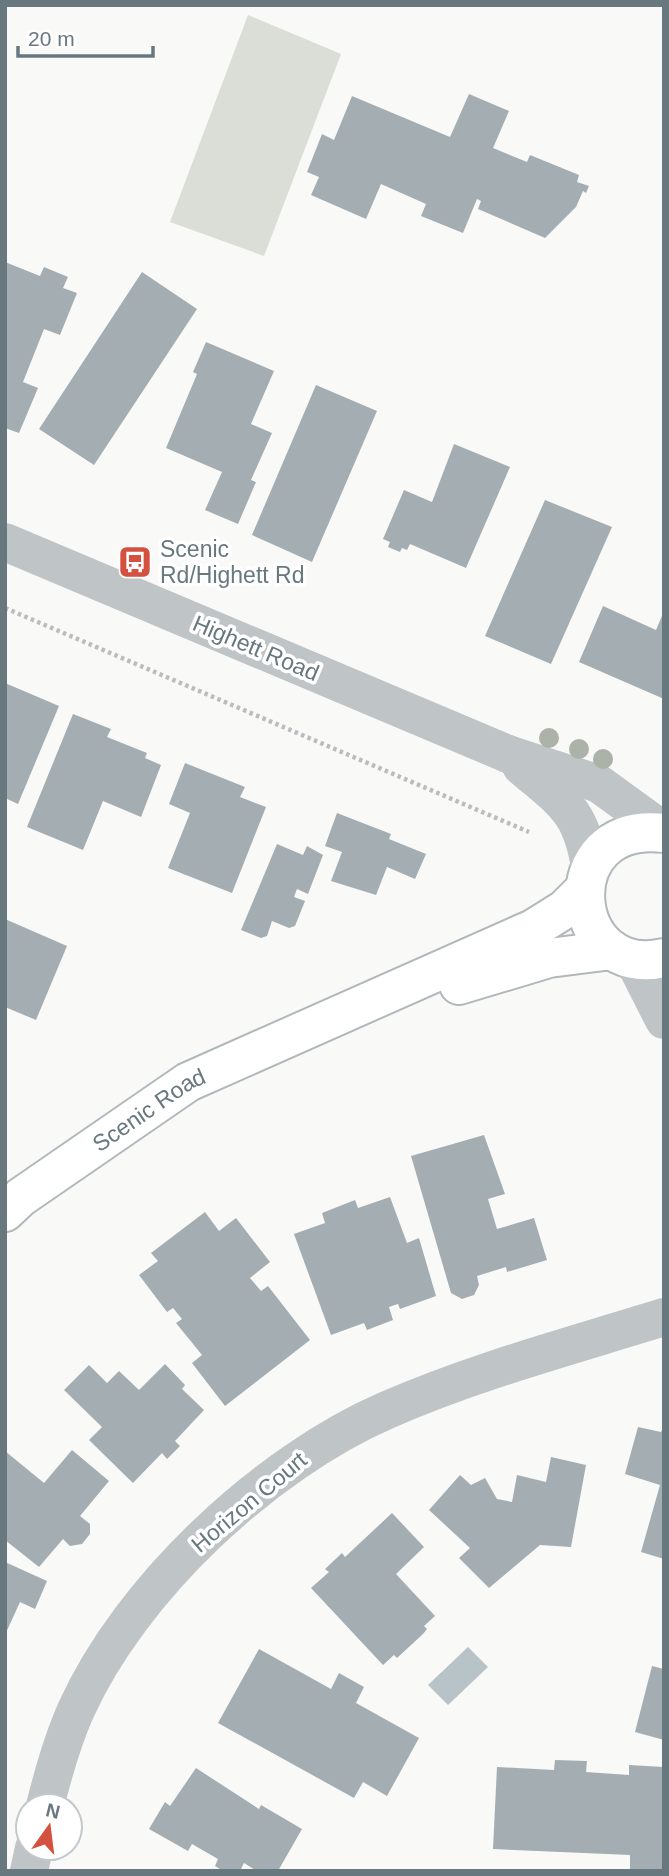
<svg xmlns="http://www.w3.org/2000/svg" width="669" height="1876" font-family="Arial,sans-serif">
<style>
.green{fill:#daded7}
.water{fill:#b7c3c6}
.building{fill:#a4aeb2}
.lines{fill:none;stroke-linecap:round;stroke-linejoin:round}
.secondary-casing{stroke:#b1b8bb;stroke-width:42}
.path{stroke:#b9bdbf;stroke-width:4.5;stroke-dasharray:3.5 3.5;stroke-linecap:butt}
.minor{stroke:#bfc4c6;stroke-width:38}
.tertiary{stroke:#bfc4c6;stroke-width:38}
.secondary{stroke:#fff;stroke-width:38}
.tree{fill:#abb2a8}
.labels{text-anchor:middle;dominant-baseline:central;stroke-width:7;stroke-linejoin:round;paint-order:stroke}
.poi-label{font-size:23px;fill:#67787f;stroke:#fff;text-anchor:start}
.street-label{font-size:23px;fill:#67787f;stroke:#fff}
</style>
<rect width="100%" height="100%" fill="#f9f9f8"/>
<path class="green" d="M248,15L341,54L264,256L170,222Z"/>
<path class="water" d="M468,1647L488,1667L448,1705L428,1685Z"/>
<g class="building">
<path d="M469,94L509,111L493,148L527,162L530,155L579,175L577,182L589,186L586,193L583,191L576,207L545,238L478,209L481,201L477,199L463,233L421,216L426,204L381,184L366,219L311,195L319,177L307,172L322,134L334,140L352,96L450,137Z"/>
<path d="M5,262L40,276L44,267L68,277L63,288L77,293L60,335L44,329L23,382L38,388L19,433L5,428Z"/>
<path d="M142,272L197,309L94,465L39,429Z"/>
<path d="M206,342L274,371L251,424L272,433L251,480L256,482L238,524L205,510L222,472L166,448L197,374L193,372Z"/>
<path d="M316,385L377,411L312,562L252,535Z"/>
<path d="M454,444L510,467L466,568L410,544L407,550L402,548L400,552L388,547L390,542L383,539L404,490L432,502Z"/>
<path d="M545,500L612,527L551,664L485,636Z"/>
<path d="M603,606L656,630L664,611V699L579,662Z"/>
<path d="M5,683L59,706L18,804L5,798Z"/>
<path d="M73,714L111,729L107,737L147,753L145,758L161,765L141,817L103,801L83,850L27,827Z"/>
<path d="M185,763L245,787L240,797L266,807L232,893L168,868L190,813L169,804Z"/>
<path d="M337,813L391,834L389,839L426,854L415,879L387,867L376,895L331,881L342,852L325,846Z"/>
<path d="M277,844L303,855L307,846L323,855L308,894L297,889L294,897L305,901L295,926L289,928L272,921L267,936L261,938L241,930Z"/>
<path d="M5,919L67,946L36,1020L5,1007Z"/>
<path d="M484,1135L505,1194L488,1199L497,1229L534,1218L547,1260L507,1272L506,1267L477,1276L479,1285L474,1295L462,1299L451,1293L411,1156Z"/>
<path d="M390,1197L407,1243L419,1238L436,1296L400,1309L398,1304L389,1307L393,1320L367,1330L364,1323L331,1335L294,1234L325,1223L322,1213L355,1200L358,1208Z"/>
<path d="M205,1212L219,1231L236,1218L270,1262L250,1278L261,1291L268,1286L310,1340L225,1406L192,1363L202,1355L176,1323L182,1319L173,1308L167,1312L139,1275L158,1261L151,1253Z"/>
<path d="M165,1364L185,1385L182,1389L204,1410L175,1441L180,1446L167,1459L162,1453L133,1483L89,1440L102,1427L64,1390L89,1365L107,1383L119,1371L139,1390Z"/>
<path d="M664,1426V1559L641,1552L660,1485L625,1474L638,1427L661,1432Z"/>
<path d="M72,1450L109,1481L80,1516L90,1524V1534L82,1544L70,1546L63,1539L39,1567L5,1540V1451L44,1483Z"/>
<path d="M551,1457L586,1465L571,1547L540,1545L489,1588L459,1558L470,1548L429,1510L460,1475L471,1485L485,1478L497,1499L512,1502L517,1475L546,1482Z"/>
<path d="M392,1513L424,1547L396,1574L435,1616L424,1626L427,1629L423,1634L397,1658L394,1655L383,1665L311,1588L329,1572L325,1569L342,1553L345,1557Z"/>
<path d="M5,1562L47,1581L35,1609L20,1602L5,1635Z"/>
<path d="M259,1649L331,1689L339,1673L364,1687L356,1703L419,1738L387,1796L363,1782L354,1798L218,1723Z"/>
<path d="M652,1666L664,1669V1740L635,1732Z"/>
<path d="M555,1760L587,1761L586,1772L629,1775V1765L664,1767V1871L630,1869V1855L493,1849L497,1767L554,1770Z"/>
<path d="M196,1768L259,1809L261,1805L302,1829L278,1871H257L244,1863L240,1871H223L215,1866L218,1859L192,1844L188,1851L149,1829L165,1802L170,1806Z"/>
</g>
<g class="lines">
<defs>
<g id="secondary">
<path d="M664,833C551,820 567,981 664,958"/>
<path d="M459,985L549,958L612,950"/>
<path id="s1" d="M5,1212L21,1197L188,1082L533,929L565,909L583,891"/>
</g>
</defs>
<use href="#secondary" class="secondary-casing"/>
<path class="path" d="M5,608L529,832"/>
<g class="minor">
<path d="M508,754L599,784L664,831"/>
<path d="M521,766C563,802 581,810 590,867"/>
<path d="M633,959L664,1020"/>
<path d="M45,1806C53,1774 62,1741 76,1710C131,1588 265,1463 387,1410C476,1371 571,1346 664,1317"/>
<path d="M29,1871L34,1848"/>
</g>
<path class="tertiary" d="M5,542L508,754"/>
<use href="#secondary" class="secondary"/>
</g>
<g class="tree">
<circle cx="549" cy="738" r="10"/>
<circle cx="579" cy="749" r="10"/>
<circle cx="603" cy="759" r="10"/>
</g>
<defs>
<symbol id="bus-square" viewBox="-11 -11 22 22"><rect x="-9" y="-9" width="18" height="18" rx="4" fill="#d3513e" stroke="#fff"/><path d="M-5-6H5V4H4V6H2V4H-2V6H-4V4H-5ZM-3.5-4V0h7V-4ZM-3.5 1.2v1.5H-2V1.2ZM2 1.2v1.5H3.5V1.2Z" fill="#fff"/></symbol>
</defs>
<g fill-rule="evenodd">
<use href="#bus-square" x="116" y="543" width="38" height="38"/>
</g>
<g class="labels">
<g class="poi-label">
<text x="160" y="549">Scenic<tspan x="160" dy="26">Rd/Highett Rd</tspan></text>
</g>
<g class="street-label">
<text transform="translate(256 648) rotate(23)">Highett Road</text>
<text stroke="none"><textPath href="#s1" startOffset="177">Scenic Road</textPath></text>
<text transform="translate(249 1502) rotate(-40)">Horizon Court</text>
</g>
</g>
<rect width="669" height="1876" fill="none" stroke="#67787f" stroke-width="14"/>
<g transform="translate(49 1827) rotate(14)"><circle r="33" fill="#ffffff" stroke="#c2c9cc" stroke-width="2"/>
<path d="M0-5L12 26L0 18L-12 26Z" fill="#d3513e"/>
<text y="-10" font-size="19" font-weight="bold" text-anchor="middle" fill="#67787f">N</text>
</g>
<path d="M18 46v10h135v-10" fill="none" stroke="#67787f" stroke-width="3.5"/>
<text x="28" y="46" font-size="21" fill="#67787f" stroke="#ffffff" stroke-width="5" paint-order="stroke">20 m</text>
</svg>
